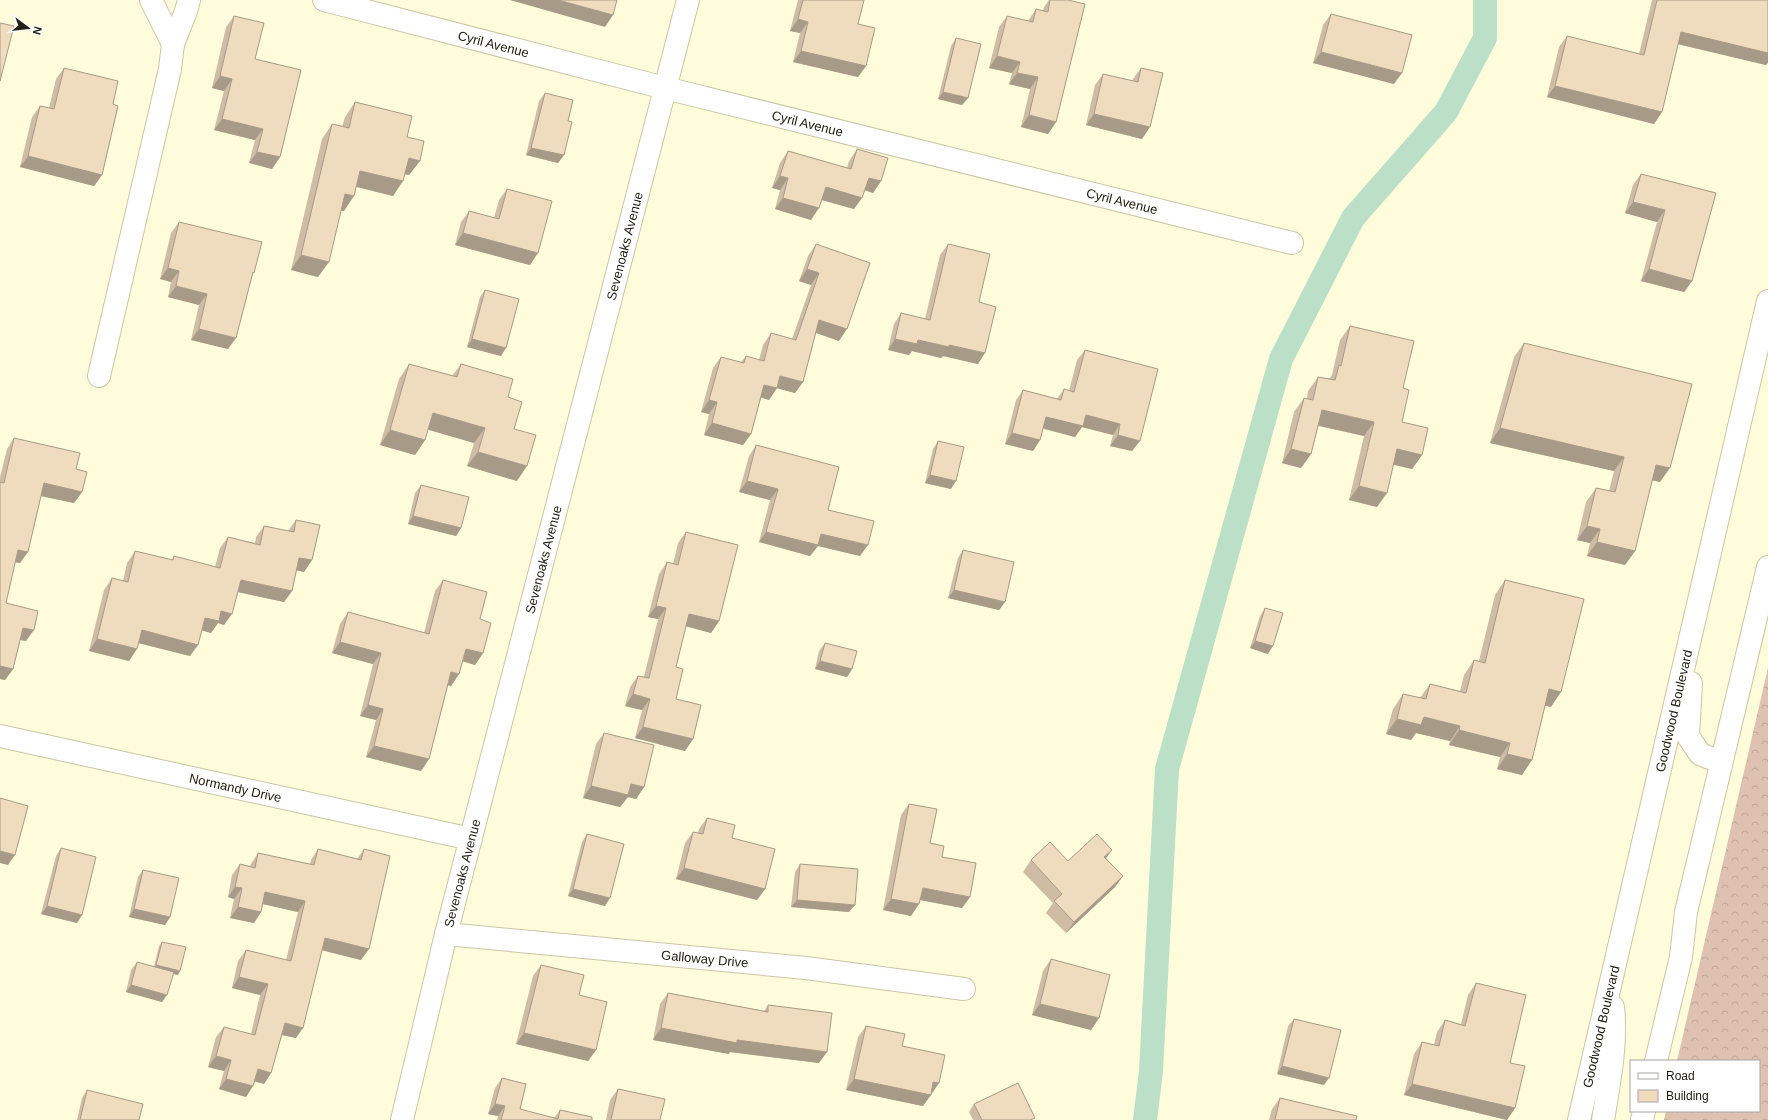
<svg xmlns="http://www.w3.org/2000/svg" width="1768" height="1120" font-family="Helvetica,sans-serif">
<style>
.forest{fill:url(#forest-crowns)}
.lines{fill:none;stroke-linecap:round;stroke-linejoin:round}
.canal{stroke:#bcdfc8;stroke-width:24}
.street-casing{stroke:#cac7a7;stroke-width:24}
.secondary-casing{stroke:#cac7a7;stroke-width:24}
.street{stroke:#fff;stroke-width:22}
.secondary{stroke:#fff;stroke-width:22}
.wall{fill:#cebda4}
.shaded-wall{fill:#a79a86}
.building{fill:#efdcbf;stroke:#a79a86}
.labels{text-anchor:middle;dominant-baseline:central;stroke-width:3.5;stroke-linejoin:round;paint-order:stroke}
.street-label{font-size:13px;fill:#222115;stroke:#fff}
</style>
<defs>
<pattern id="forest-crowns" width="20" height="18" patternUnits="userSpaceOnUse"><rect width="20" height="18" fill="#dfc1b1"/><path d="M2 6a3 3 0 1 1 6 0M12 15a3 3 0 1 1 6 0" fill="none" stroke="#bfa697"/></pattern>
</defs>
<rect width="100%" height="100%" fill="#fffcdb"/>
<path class="forest" d="M1768,668V1120H1664L1666,1111H1759V1061H1677Z"/>
<g class="lines">
<path class="canal" d="M1145,1120L1151,1071L1167,769L1281,359L1353,218L1446,112L1485,38V0"/>
<defs>
<g id="street">
<path d="M151,0L173,44"/>
<path id="s1" d="M324,0L665,88L1292,243"/>
<path d="M99,376L170,69L173,44L186,11L189,0"/>
<path id="s2" d="M0,736L471,839"/>
<path id="s3" d="M446,934L806,968L964,989"/>
<path id="s4" d="M402,1120L446,934L688,0"/>
</g>
<g id="secondary">
<path d="M1691,683L1688,736L1700,754L1710,758L1721,760"/>
<path d="M1656,1061L1681,957L1686,912L1768,567"/>
<path id="s5" d="M1579,1120L1768,301"/>
<path d="M1603,1120C1609,1083 1617,1045 1613,1007"/>
<path d="M1642,1120L1644,1111"/>
</g>
</defs>
<use href="#street" class="street-casing"/>
<use href="#secondary" class="secondary-casing"/>
<use href="#street" class="street"/>
<use href="#secondary" class="secondary"/>
</g>
<g class="wall">
<path d="M798,0H864L858,24L866,66L858,77L793,62L800,33L790,31Z"/>
<path d="M1049,0H1068L1056,122L1048,134L1021,127L1030,89L1009,84L1012,73L989,68L999,27L1007,16L1028,21L1036,9L1043,11L1044,7Z"/>
<path d="M1652,0H1768L1766,65L1678,44L1662,112L1654,124L1547,97L1559,47L1567,36L1639,54Z"/>
<path d="M1331,14L1394,84L1313,63L1323,25Z"/>
<path d="M234,16L255,59L280,157L272,169L249,163L255,140L214,130L224,91L212,88L226,27Z"/>
<path d="M956,38L968,98L962,105L938,99L951,46Z"/>
<path d="M64,68L102,175L94,186L20,167L32,117L40,106L49,108L56,79Z"/>
<path d="M1141,68L1142,139L1086,125L1095,85L1103,74L1133,81V79Z"/>
<path d="M545,93L568,121L564,155L558,163L526,155L539,101Z"/>
<path d="M355,102L407,137L420,161L409,175L405,174L393,196L356,187L344,211H341L318,277L291,270L322,139L332,124L342,127L345,117Z"/>
<path d="M857,149L881,181L873,193L865,190L854,209L822,200L811,220L775,209L780,190L772,188L780,163L788,151L847,168L849,161Z"/>
<path d="M1641,174L1716,193L1692,281L1684,292L1641,281L1657,222L1625,213L1633,185Z"/>
<path d="M507,189L530,265L455,245L461,222L469,211L494,218L499,200Z"/>
<path d="M179,222L252,277L228,349L191,340L199,305L168,297L171,282L160,279L171,233Z"/>
<path d="M816,244L839,341L816,333L803,382L795,393L777,388L769,400L761,397L751,434L743,445L704,435L709,414L701,412L713,368L721,357L741,362L746,356L759,360L763,345L771,333L792,339L811,285L799,281L808,256Z"/>
<path d="M948,244L979,302L978,364L943,356L941,358L912,351L909,355L888,350L894,324L901,313L925,319L940,255Z"/>
<path d="M485,290L501,356L467,347L480,297Z"/>
<path d="M1350,326L1403,388L1402,422L1422,455L1412,469L1394,465L1377,507L1349,500L1364,436L1318,426L1311,454L1301,468L1282,463L1294,412L1304,398H1307L1308,391L1318,377L1329,379L1332,375L1340,340Z"/>
<path d="M1524,343L1660,482L1652,480L1635,551L1625,565L1587,556L1590,543L1577,540L1586,502L1596,488L1609,491L1614,471L1490,443L1514,357Z"/>
<path d="M1085,350L1158,369L1132,451L1110,446L1113,435L1082,427L1075,437L1043,429L1040,440L1033,451L1005,444L1016,400L1023,390L1057,399L1064,389L1069,391L1077,360Z"/>
<path d="M409,364L452,376L461,364L508,397L514,429L517,481L467,466L474,443L428,429L425,440L415,455L380,445L399,379Z"/>
<path d="M14,438L76,469L82,492L74,503L41,496L20,563L15,562L6,603L26,641L20,640L13,669L5,680L0,679V477L7,449Z"/>
<path d="M938,441L951,489L925,483L933,449Z"/>
<path d="M756,445L828,510L860,556L818,546L810,556L759,542L770,500L739,492L749,456Z"/>
<path d="M421,485L461,528L456,536L408,524L415,493Z"/>
<path d="M296,520L312,560L304,572L296,570L292,591L284,602L238,592L224,625L218,623L211,633L201,630L190,656L139,643L129,661L89,651L104,590L112,578L123,581L127,563L135,551L171,560L174,556L215,567L220,548L228,537L255,543L256,537L264,526L288,531Z"/>
<path d="M686,532L719,621L711,633L686,626L676,667V699L693,739L685,751L635,738L642,710L625,706L630,687L638,676L644,677L658,619L648,617L659,574L667,562L673,564L678,543Z"/>
<path d="M963,550L1005,602L999,610L948,598L958,558Z"/>
<path d="M443,580L480,619L483,653L475,665L463,661L459,674L451,686L448,685L429,759L421,771L366,757L376,720L360,716L373,664L332,653L340,624L348,612L424,633L435,591Z"/>
<path d="M1505,580L1551,707L1545,705L1522,775L1497,769L1500,757L1449,745L1450,741L1416,733L1411,740L1386,734L1393,709L1403,694L1420,698L1430,684L1460,691L1464,675L1474,660L1479,661L1495,595Z"/>
<path d="M1265,608L1268,654L1250,648L1260,616Z"/>
<path d="M825,643L852,669L847,677L815,669L819,651Z"/>
<path d="M604,733L644,787L636,799L628,797L620,807L583,798L596,744Z"/>
<path d="M909,804L930,843L942,857L970,897L962,908L920,900L911,916L883,910L901,815Z"/>
<path d="M707,818L732,838L765,889L757,900L676,879L685,843L693,832L698,833L699,829Z"/>
<path d="M587,834L605,906L568,896L582,842Z"/>
<path d="M61,848L82,915L77,923L41,914L56,856Z"/>
<path d="M318,849L357,859L364,849L361,960L322,950L296,1038L282,1035L271,1073L264,1084L255,1081L246,1097L219,1089L224,1071L208,1067L216,1037L224,1027L251,1034L260,995L232,988L238,961L246,950L286,960L298,912L263,904L261,912L254,923L230,918L234,899L228,897L232,875L240,864L250,866L251,864L258,853L310,864L311,860Z"/>
<path d="M1106,858L1123,876L1115,887L1066,933L1046,913L1053,903L1023,872L1031,860L1068,861Z"/>
<path d="M800,864L849,912L791,907L795,872Z"/>
<path d="M143,870L170,917L165,925L129,917L138,877Z"/>
<path d="M162,942L178,975L173,974L162,1002L126,992L131,970L137,962L154,967L159,946Z"/>
<path d="M1051,959L1099,1018L1091,1030L1032,1015L1043,971Z"/>
<path d="M541,965L579,995L596,1050L588,1061L516,1044L533,976Z"/>
<path d="M1476,983L1510,1063L1515,1108L1507,1120L1404,1095L1414,1054L1422,1042L1434,1045L1437,1032L1445,1020L1461,1024L1468,995Z"/>
<path d="M668,993L764,1011L768,1005L819,1063L730,1052L729,1054L653,1040L660,1004Z"/>
<path d="M1294,1019L1324,1085L1277,1074L1288,1026Z"/>
<path d="M866,1026L902,1046L931,1094L923,1106L846,1090L858,1037Z"/>
<path d="M502,1078L520,1109L554,1118L560,1110L592,1120H497L498,1116L488,1114L495,1088Z"/>
<path d="M618,1089L660,1120H606L610,1100Z"/>
<path d="M87,1090L139,1120H77L82,1098Z"/>
<path d="M1280,1098L1356,1120H1269L1272,1109Z"/>
<path d="M974,1104L1034,1120H973L969,1112Z"/>
</g>
<g class="shaded-wall">
<path d="M510,0H558L613,15L605,27Z"/>
<path d="M798,19L808,22L800,33L790,31Z"/>
<path d="M1681,32L1768,53V63L1766,65L1673,43Z"/>
<path d="M801,51L866,66L858,77L793,62Z"/>
<path d="M1321,52L1402,73L1394,84L1313,63Z"/>
<path d="M997,56L1020,62L1012,73L989,68Z"/>
<path d="M1017,73L1038,77L1030,89L1009,84Z"/>
<path d="M220,76L232,79L224,91L212,88Z"/>
<path d="M1555,86L1662,112L1654,124L1547,97Z"/>
<path d="M943,92L968,98L962,105L938,99Z"/>
<path d="M1094,114L1150,127L1142,139L1086,125Z"/>
<path d="M1029,115L1056,122L1048,134L1021,127Z"/>
<path d="M222,119L263,129L255,140L214,130Z"/>
<path d="M531,148L564,155L558,163L526,155Z"/>
<path d="M257,152L280,157L272,169L249,163Z"/>
<path d="M28,156L102,175L94,186L20,167Z"/>
<path d="M409,158L420,161L409,175L398,173Z"/>
<path d="M360,171L403,181L393,196L350,185Z"/>
<path d="M780,176L788,178L780,190L772,188Z"/>
<path d="M869,178L881,181L873,193L861,189Z"/>
<path d="M826,187L862,198L854,209L818,199Z"/>
<path d="M345,194L354,196L344,211L334,209Z"/>
<path d="M783,198L819,208L811,220L775,209Z"/>
<path d="M1633,202L1665,210L1657,222L1625,213Z"/>
<path d="M463,233L538,253L530,265L455,245Z"/>
<path d="M301,255L329,262L318,277L291,270Z"/>
<path d="M168,268L179,271L171,282L160,279Z"/>
<path d="M807,269L819,273L811,285L799,281Z"/>
<path d="M1649,269L1692,281L1684,292L1641,281Z"/>
<path d="M176,286L207,294L199,305L168,297Z"/>
<path d="M819,320L847,329L839,341L811,331Z"/>
<path d="M199,329L236,338L228,349L191,340Z"/>
<path d="M472,339L506,348L501,356L467,347Z"/>
<path d="M895,339L918,340L949,345L985,353L978,364L943,356L941,358L912,351L909,355L888,350Z"/>
<path d="M780,376L803,382L795,393L772,387Z"/>
<path d="M764,385L777,388L769,400L756,396Z"/>
<path d="M709,400L717,402L709,414L701,412Z"/>
<path d="M1322,410L1374,422L1364,436L1312,424Z"/>
<path d="M433,413L485,428L474,443L422,428Z"/>
<path d="M1086,415L1120,424L1113,435L1082,427L1075,437L1039,427L1046,417Z"/>
<path d="M712,423L751,434L743,445L704,435Z"/>
<path d="M1500,428L1624,457L1614,471L1490,443Z"/>
<path d="M390,430L425,440L415,455L380,445Z"/>
<path d="M1012,433L1040,440L1033,451L1005,444Z"/>
<path d="M1118,435L1140,441L1132,451L1110,446Z"/>
<path d="M1291,449L1311,454L1301,468L1282,463Z"/>
<path d="M1397,449L1422,455L1412,469L1387,463Z"/>
<path d="M478,452L527,466L517,481L467,466Z"/>
<path d="M1656,465L1670,468L1660,482L1646,479Z"/>
<path d="M930,475L956,481L951,489L925,483Z"/>
<path d="M747,481L778,489L770,500L739,492Z"/>
<path d="M44,483L82,492L74,503L36,495Z"/>
<path d="M1359,486L1387,493L1377,507L1349,500Z"/>
<path d="M413,516L461,528L456,536L408,524Z"/>
<path d="M1587,526L1600,529L1590,543L1577,540Z"/>
<path d="M766,532L821,534L868,545L860,556L818,546L810,556L759,542Z"/>
<path d="M1597,542L1635,551L1625,565L1587,556Z"/>
<path d="M18,550L28,552L20,563L10,561Z"/>
<path d="M299,558L312,560L304,572L291,569Z"/>
<path d="M241,580L292,591L284,602L233,591Z"/>
<path d="M954,590L1005,602L999,610L948,598Z"/>
<path d="M656,606L666,608L658,619L648,617Z"/>
<path d="M221,611L232,614L224,625L218,623L211,633L197,629L205,618Z"/>
<path d="M689,614L719,621L711,633L681,625Z"/>
<path d="M23,628L34,630L26,641L15,639Z"/>
<path d="M142,630L198,645L190,656L134,642Z"/>
<path d="M97,639L137,649L129,661L89,651Z"/>
<path d="M1255,641L1273,646L1268,654L1250,648Z"/>
<path d="M340,642L381,653L373,664L332,653Z"/>
<path d="M466,649L483,653L475,665L458,660Z"/>
<path d="M820,661L852,669L847,677L815,669Z"/>
<path d="M0,666L13,669L5,680L0,679Z"/>
<path d="M451,672L459,674L451,686L443,684Z"/>
<path d="M1549,689L1561,692L1551,707L1539,704Z"/>
<path d="M633,694L650,699L642,710L625,706Z"/>
<path d="M368,705L383,709L376,720L360,716Z"/>
<path d="M1424,717L1460,726L1450,741L1416,733L1411,740L1386,734L1397,719Z"/>
<path d="M643,727L693,739L685,751L635,738Z"/>
<path d="M1459,730L1510,743L1500,757L1449,745Z"/>
<path d="M374,746L429,759L421,771L366,757Z"/>
<path d="M1507,754L1532,760L1522,775L1497,769Z"/>
<path d="M631,784L644,787L636,799L628,797L620,807L583,798L591,786Z"/>
<path d="M1112,850L1104,861V857Z"/>
<path d="M0,851L15,855L8,865L0,863Z"/>
<path d="M684,868L765,889L757,900L676,879Z"/>
<path d="M1123,876L1115,887L1066,933L1074,922Z"/>
<path d="M235,887L242,888L234,899L228,897Z"/>
<path d="M923,888L970,897L962,908L915,899Z"/>
<path d="M573,889L610,898L605,906L568,896Z"/>
<path d="M265,892L305,901L298,912L258,903Z"/>
<path d="M891,899L919,904L911,916L883,910Z"/>
<path d="M797,900L855,905L849,912L791,907Z"/>
<path d="M47,906L82,915L77,923L41,914Z"/>
<path d="M238,907L261,912L254,923L230,918Z"/>
<path d="M134,909L170,917L165,925L129,917Z"/>
<path d="M325,938L369,949L361,960L317,949Z"/>
<path d="M156,965L180,971L178,975L154,969Z"/>
<path d="M239,977L268,984L260,995L232,988Z"/>
<path d="M131,985L167,995L162,1002L126,992Z"/>
<path d="M1040,1004L1099,1018L1091,1030L1032,1015Z"/>
<path d="M285,1023L303,1028L296,1038L277,1034Z"/>
<path d="M661,1028L827,1052L819,1063L730,1052L729,1054L653,1040Z"/>
<path d="M524,1033L596,1050L588,1061L516,1044Z"/>
<path d="M216,1056L231,1060L224,1071L208,1067Z"/>
<path d="M1282,1066L1329,1078L1324,1085L1277,1074Z"/>
<path d="M258,1069L271,1073L264,1084L250,1080Z"/>
<path d="M226,1079L253,1086L246,1097L219,1089Z"/>
<path d="M854,1079L931,1095L923,1106L846,1090Z"/>
<path d="M933,1082L939,1083L931,1095Z"/>
<path d="M1412,1084L1515,1108L1507,1120L1404,1095Z"/>
<path d="M495,1104L505,1106L498,1116L488,1114Z"/>
</g>
<g class="building">
<path d="M558,0H617L613,15Z"/>
<path d="M803,0H864L858,24L875,28L866,66L801,51L808,22L798,19Z"/>
<path d="M1050,0H1068L1085,4L1056,122L1029,115L1038,77L1017,73L1020,62L997,56L1007,16L1033,22L1036,9L1048,12Z"/>
<path d="M1657,0H1768V53L1681,32L1662,112L1555,86L1567,36L1644,55Z"/>
<path d="M1331,14L1412,35L1402,73L1321,52Z"/>
<path d="M234,16L264,23L255,59L301,70L280,157L257,152L263,129L222,119L232,79L220,76Z"/>
<path d="M0,23L14,26L0,81Z"/>
<path d="M956,38L981,44L968,98L943,92Z"/>
<path d="M64,68L118,81L113,104L118,106L102,175L28,156L40,106L54,109Z"/>
<path d="M1141,68L1163,73L1150,127L1094,114L1103,74L1138,82Z"/>
<path d="M545,93L573,100L568,121L572,122L564,155L531,148Z"/>
<path d="M355,102L412,116L407,137L424,141L420,161L409,158L403,181L360,171L354,196L345,194L329,262L301,255L332,124L349,128Z"/>
<path d="M857,149L888,158L881,181L869,178L862,198L826,187L819,208L783,198L788,178L780,176L788,151L851,169Z"/>
<path d="M1641,174L1716,193L1692,281L1649,269L1665,210L1633,202Z"/>
<path d="M507,189L552,201L538,253L463,233L469,211L499,219Z"/>
<path d="M179,222L262,242L254,273L253,272L236,338L199,329L207,294L176,286L179,271L168,268Z"/>
<path d="M816,244L870,263L847,329L819,320L803,382L780,376L777,388L764,385L751,434L712,423L717,402L709,400L721,357L744,363L746,356L764,361L771,333L796,340L819,273L807,269Z"/>
<path d="M948,244L990,254L979,302L996,307L985,353L949,345V347L918,340L917,344L895,339L901,313L930,320Z"/>
<path d="M485,290L519,299L506,348L472,339Z"/>
<path d="M1350,326L1414,341L1403,388L1409,390L1402,422L1428,428L1422,455L1397,449L1387,493L1359,486L1374,422L1322,410L1311,454L1291,449L1304,398L1313,400L1318,377L1335,380L1339,365L1341,366Z"/>
<path d="M1524,343L1692,384L1670,468L1656,465L1635,551L1597,542L1600,529L1587,526L1596,488L1615,492L1624,457L1500,428Z"/>
<path d="M1085,350L1158,369L1140,441L1118,435L1120,424L1086,415L1083,426L1046,417L1040,440L1012,433L1023,390L1061,400L1064,389L1074,392Z"/>
<path d="M409,364L457,377L461,364L513,379L508,397L522,402L514,429L536,435L527,466L478,452L485,428L433,413L425,440L390,430Z"/>
<path d="M14,438L80,453L76,469L87,472L82,492L44,483L28,552L18,550L6,603L38,611L34,630L23,628L13,669L0,666V482L4,483Z"/>
<path d="M938,441L964,447L956,481L930,475Z"/>
<path d="M756,445L839,467L828,510L874,521L868,545L821,534L818,545L766,532L778,489L747,481Z"/>
<path d="M421,485L469,497L461,528L413,516Z"/>
<path d="M296,520L320,525L312,560L299,558L292,591L241,580L232,614L221,611L219,621L205,618L198,645L142,630L137,649L97,639L112,578L128,582L135,551L173,560L174,556L220,568L228,537L260,545L264,526L294,532Z"/>
<path d="M686,532L738,545L719,621L689,614L676,667L683,669L676,699L701,705L693,739L643,727L650,699L633,694L638,676L649,678L666,608L656,606L667,562L678,565Z"/>
<path d="M963,550L1014,562L1005,602L954,590Z"/>
<path d="M443,580L487,592L480,619L491,623L483,653L466,649L459,674L451,672L429,759L374,746L383,709L368,705L381,653L340,642L348,612L429,634Z"/>
<path d="M1505,580L1584,599L1561,692L1549,689L1532,760L1507,754L1510,743L1459,730L1460,726L1424,717L1421,725L1397,719L1403,694L1426,699L1430,684L1466,693L1474,660L1485,663Z"/>
<path d="M1265,608L1283,613L1273,646L1255,641Z"/>
<path d="M825,643L857,651L852,669L820,661Z"/>
<path d="M604,733L654,745L644,787L631,784L628,795L591,786Z"/>
<path d="M0,798L28,806L15,855L0,851Z"/>
<path d="M909,804L937,809L930,843L944,846L942,857L976,863L970,897L923,888L919,904L891,899Z"/>
<path d="M707,818L735,825L732,838L775,849L765,889L684,868L693,832L703,834Z"/>
<path d="M587,834L624,844L610,898L573,889Z"/>
<path d="M1097,834L1112,850L1104,857L1123,876L1074,922L1054,901L1062,894L1031,860L1050,842L1068,861Z"/>
<path d="M61,848L96,857L82,915L47,906Z"/>
<path d="M318,849L361,860L364,849L390,856L369,949L325,938L303,1028L285,1023L271,1073L258,1069L253,1086L226,1079L231,1060L216,1056L224,1027L255,1035L268,984L239,977L246,950L291,961L305,901L265,892L261,912L238,907L242,888L235,887L240,864L255,868L258,853L314,865Z"/>
<path d="M800,864L858,869L855,905L797,900Z"/>
<path d="M143,870L179,878L170,917L134,909Z"/>
<path d="M162,942L186,947L180,971L156,965Z"/>
<path d="M1051,959L1110,975L1099,1018L1040,1004Z"/>
<path d="M137,962L174,972L167,995L131,985Z"/>
<path d="M541,965L584,975L579,995L607,1002L596,1050L524,1033Z"/>
<path d="M1476,983L1526,995L1510,1063L1525,1066L1515,1108L1412,1084L1422,1042L1439,1046L1445,1020L1465,1026Z"/>
<path d="M668,993L768,1012V1005L832,1013L827,1052L737,1040V1043L661,1028Z"/>
<path d="M1294,1019L1341,1030L1329,1078L1282,1066Z"/>
<path d="M866,1026L905,1034L902,1046L945,1055L939,1083L933,1082L931,1095L854,1079Z"/>
<path d="M502,1078L526,1084L520,1109L558,1119L560,1110L592,1117V1120H501L505,1106L495,1104Z"/>
<path d="M1018,1083L1035,1118L1030,1120H982L974,1104Z"/>
<path d="M618,1089L665,1099L660,1120H611Z"/>
<path d="M87,1090L143,1104L139,1120H80Z"/>
<path d="M1280,1098L1357,1116L1356,1120H1275Z"/>
</g>
<g class="labels">
<g class="street-label">
<text stroke="none"><textPath href="#s1" startOffset="175">Cyril Avenue</textPath></text>
<text stroke="none"><textPath href="#s1" startOffset="499">Cyril Avenue</textPath></text>
<text stroke="none"><textPath href="#s1" startOffset="823">Cyril Avenue</textPath></text>
<text stroke="none"><textPath href="#s4" startOffset="902">Sevenoaks Avenue</textPath></text>
<text stroke="none"><textPath href="#s4" startOffset="578">Sevenoaks Avenue</textPath></text>
<text stroke="none"><textPath href="#s5" startOffset="420">Goodwood Boulevard</textPath></text>
<text stroke="none"><textPath href="#s2" startOffset="241">Normandy Drive</textPath></text>
<text stroke="none"><textPath href="#s4" startOffset="254">Sevenoaks Avenue</textPath></text>
<text stroke="none"><textPath href="#s3" startOffset="260">Galloway Drive</textPath></text>
<text stroke="none"><textPath href="#s5" startOffset="96">Goodwood Boulevard</textPath></text>
</g>
</g>
<rect x="1630" y="1060" width="130" height="52" fill="#ffffff" stroke="#a7a6a1"/>
<rect x="1638" y="1073" width="20" height="6" fill="#ffffff" stroke="#a7a6a1"/>
<text x="1666" y="1080" font-size="12" fill="#222115">Road</text>
<rect x="1638" y="1090" width="20" height="12" fill="#efdcbf" stroke="#a7a6a1"/>
<text x="1666" y="1100" font-size="12" fill="#222115">Building</text>
<g transform="translate(28 28) rotate(105)" stroke="#ffffff" stroke-width="3" paint-order="stroke">
<path d="M0-3L7 15L0 10L-7 15Z" fill="#222115"/>
<text y="-6" font-size="11" font-weight="bold" text-anchor="middle" fill="#222115">N</text>
</g>
</svg>
